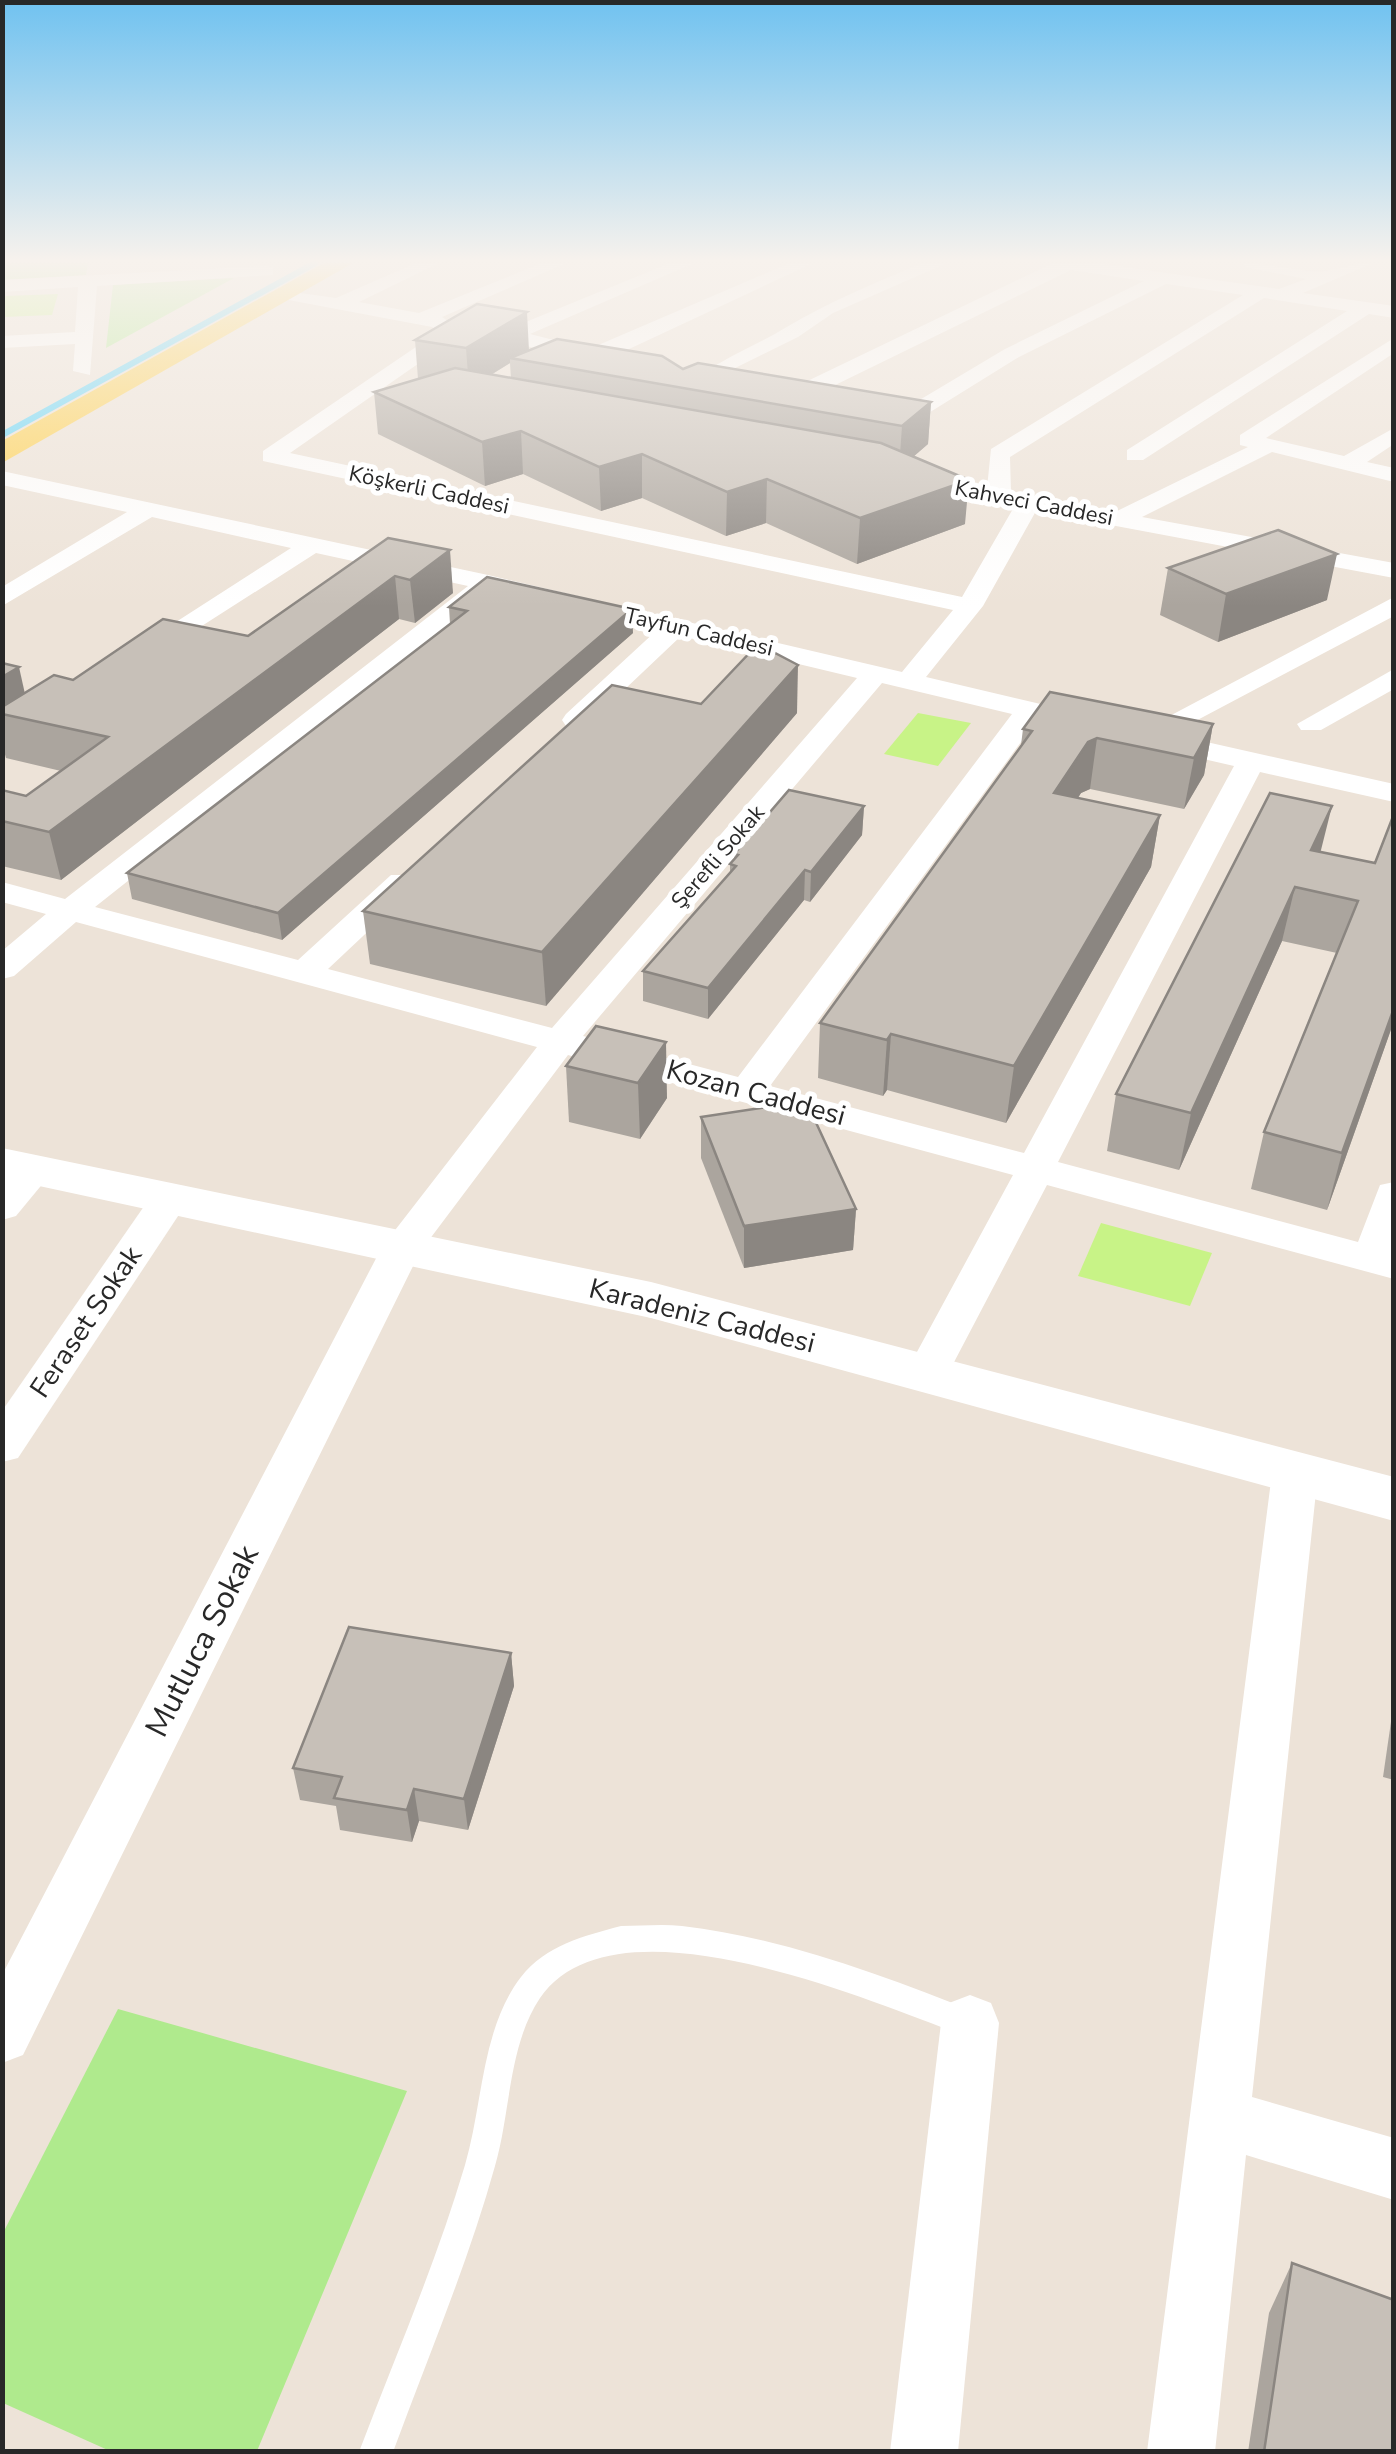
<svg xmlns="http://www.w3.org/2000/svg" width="1396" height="2454" font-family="'Nunito Sans',sans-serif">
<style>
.green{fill:#afea8d}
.pitch{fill:#c8f387}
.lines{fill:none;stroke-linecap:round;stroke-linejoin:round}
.stream{stroke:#5dd6fc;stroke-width:6}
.service{fill:#fff;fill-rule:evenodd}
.minor{fill:#fff;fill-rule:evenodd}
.tertiary{fill:#fff;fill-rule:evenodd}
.primary{fill:#ffd04a;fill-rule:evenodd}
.wall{fill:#aba59e;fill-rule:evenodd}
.shaded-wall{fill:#8b8681}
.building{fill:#c7c0b8;stroke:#8b8681;stroke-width:2.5}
.labels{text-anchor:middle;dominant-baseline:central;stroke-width:10;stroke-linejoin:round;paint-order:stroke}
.far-street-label{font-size:22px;fill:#282828;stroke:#fff}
.street-label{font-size:28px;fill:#282828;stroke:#fff}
.near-street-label{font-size:32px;fill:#282828;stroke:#fff}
</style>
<rect width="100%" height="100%" fill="#ede3d8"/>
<g class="green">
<path d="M3,263H88L86,275L3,280Z"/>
<path d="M234,278L106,348L113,285Z"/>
<path d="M118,2009L407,2091L257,2451H110L3,2403V2233Z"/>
</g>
<g class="pitch">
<path d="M58,294L52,315L3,317L5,296Z"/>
<path d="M918,713L971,723L938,766L884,754Z"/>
<path d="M1101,1223L1212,1253L1190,1306L1078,1276Z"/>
</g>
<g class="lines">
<path class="stream" d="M2,435L315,263"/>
<path class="service" d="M621,1926C641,1926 662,1924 682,1926C784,1938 884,1976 978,2013L983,2023L978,2033L968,2037C872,2002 615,1889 540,1998C508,2046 511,2111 495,2166C468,2263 428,2357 393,2452H359C395,2357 436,2263 465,2165C483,2104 481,2029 521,1977C546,1945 584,1936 621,1926Z"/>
<g class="minor">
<path d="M416,263H439L359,302L419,313L542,263H566L442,317L458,328V336L290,453L962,597L1014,507L905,486V476L987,488L991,449L1243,295L1166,284L1019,357L898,432L874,431V421L886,420L1005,349L1144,281L1071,270L784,410H768V400L1053,263H1096L1279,289L1306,279L1245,267L1242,263C1268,263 1304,273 1325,271C1340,270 1353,263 1373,263L1303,293L1394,306V318L1369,314L1143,460H1127V450L1347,311L1264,298L1010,457L1011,492L1115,512L1248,447L1240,445V435L1394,338V353L1266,438L1344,456L1394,428V444L1367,462L1394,468V482L1272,452L1142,517L1394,563V578L1036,511L983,606L926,677L1096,717L1100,723L1086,732L1037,720L770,1086L1024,1153L1234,766L1134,743L1130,737L1394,597V616L1171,734L1394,784V802L1260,772L1058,1162L1358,1242L1380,1185L1394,1182V1279L1047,1185L942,1385L927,1389L912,1385L905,1374L1013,1175L568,1055L420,1252L23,2055L2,2063V1975L382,1247L537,1047L76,922L14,976L2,979V951L46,914L2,902V882L65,899L468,586L316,553L144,663L131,655L134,649L291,548L152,517L2,606V587L127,512L2,485V471L488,575L902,672L953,610L263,461V451L438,332L432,327L278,298V290L336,298ZM493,592L657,630L566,714L562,720L566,726H586L681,636L857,678L552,1028L328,969L413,889L418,882L413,875H391L298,960L95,907ZM882,683L1012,714L738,1077L583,1036Z"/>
<path d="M670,263H694L530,334L589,349L790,263H813L597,364L464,330L474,324L506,330Z"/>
<path d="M923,263H947L833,313L798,337L729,371L688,408L681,410L670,404C701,365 744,353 785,328C831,301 874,283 923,263Z"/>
<path d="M267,266L273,267V275L97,286L90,375L73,371L75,344L2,348V336L75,332L78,287L2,292V280Z"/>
<path d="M1394,669V689L1321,730H1301L1297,724Z"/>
<path d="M35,1158L49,1161L54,1170L16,1216L2,1220V1182L21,1161Z"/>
<path d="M170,1185L184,1189L190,1198L18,1458L2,1462V1411L156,1189Z"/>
<path d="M1295,1456L1311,1461L1318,1473L1252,2097L1394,2138V2200L1246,2155L1215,2452H1147L1272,1473L1279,1461Z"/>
<path d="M970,1995L991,2003L999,2023L958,2452H890L941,2023L949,2003Z"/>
</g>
<path class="tertiary" d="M2,1148L651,1282L1394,1477V1521L651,1318L2,1178Z"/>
<path class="primary" d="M324,263H353L2,463V441Z"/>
</g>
<g class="wall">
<path d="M415,340L529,350L931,402L928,444L913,457L965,524L857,564L766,523L726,536L642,498L601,511L523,474L485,486L378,434L374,392L418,379ZM510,363L511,378L491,375Z"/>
<path d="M388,538L453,593L415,623L399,619L61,880L2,866V790L26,796L61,771L6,758L2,744V663L25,693L248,636Z"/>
<path d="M1168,568L1327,600L1218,642L1160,615Z"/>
<path d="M449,607L633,633L282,940L132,899L127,873L450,624Z"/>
<path d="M701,704L797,713L546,1006L370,964L363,911Z"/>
<path d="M1213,724L1204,775L1184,809L1090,789L1081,793L1078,798L1160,815L1151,867L1006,1123L887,1090L883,1096L818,1078L820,1023L1021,745L1023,729Z"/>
<path d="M864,806L862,835L810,902L804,900L708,1019L643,1001V971L730,872V864L734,859V854Z"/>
<path d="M1321,852L1375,863L1394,1021L1327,1210L1251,1189L1264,1132L1337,953L1282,941L1179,1170L1107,1151L1116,1094Z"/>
<path d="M596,1026L667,1098L640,1139L569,1122L566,1066Z"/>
<path d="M701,1117L856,1209L853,1250L744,1268L701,1158Z"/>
<path d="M511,1653L514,1686L468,1830L419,1821L412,1842L340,1830L336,1806L300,1800L293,1768Z"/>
<path d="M1394,1701V1780L1383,1777Z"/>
<path d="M1292,2263L1394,2452H1248L1269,2313Z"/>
</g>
<g class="shaded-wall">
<path d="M527,312L529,351L510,358V363L469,388L466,348Z"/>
<path d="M931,402L928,444L899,469L902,426Z"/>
<path d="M521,431L523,474L485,486L482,442Z"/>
<path d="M642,454V498L601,511L599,467Z"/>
<path d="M767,479L766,523L726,536L727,492Z"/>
<path d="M969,480L965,524L857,564L860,518Z"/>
<path d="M450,550L453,593L415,623L410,580Z"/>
<path d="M1337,554L1327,600L1218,642L1226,594Z"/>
<path d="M395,576L399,619L61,880L49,832Z"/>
<path d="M632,609L633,633L282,940L278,913Z"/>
<path d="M798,665L797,713L546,1006L542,952Z"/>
<path d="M19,667L29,712L2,714V677Z"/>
<path d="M1213,724L1204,775L1184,809L1194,758Z"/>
<path d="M1097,738L1090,789L1081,793L1047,844L1054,793L1088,742Z"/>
<path d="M864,806L862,835L810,902L811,872Z"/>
<path d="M1332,806L1319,858L1311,850Z"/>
<path d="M1160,815L1151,867L1006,1123L1014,1066Z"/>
<path d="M805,870L804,900L708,1019V988Z"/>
<path d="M1295,887L1282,941L1179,1170L1191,1113Z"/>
<path d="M1394,1008V1021L1327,1210L1342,1153Z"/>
<path d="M891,1034L887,1090L883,1096L887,1040Z"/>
<path d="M666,1042L667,1098L640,1139L638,1083Z"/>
<path d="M856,1209L853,1250L744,1268V1226Z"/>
<path d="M511,1653L514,1686L468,1830L464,1799Z"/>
<path d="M414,1789L419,1821L412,1842L407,1810Z"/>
</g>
<g class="building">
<path d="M477,304L527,312L466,348L415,340Z"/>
<path d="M557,339L662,356L683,369L698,363L931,402L902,426L510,358Z"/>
<path d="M455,368L881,443L969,480L860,518L767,479L727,492L642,454L599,467L521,431L482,442L374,392Z"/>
<path d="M1278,530L1337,554L1226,594L1168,568Z"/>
<path d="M388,538L450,550L410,580L395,576L49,832L2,821V790L26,796L108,737L2,714V707L54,675L73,680L163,619L248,636Z"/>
<path d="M487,577L632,609L278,913L127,873L467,611L449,607Z"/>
<path d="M758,644L798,665L542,952L363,911L612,685L701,704Z"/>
<path d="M2,663L19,667L2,677Z"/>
<path d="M1050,692L1213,724L1194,758L1097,738L1088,742L1054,793L1160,815L1014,1066L891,1034L887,1040L820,1023L1032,731L1023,729Z"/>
<path d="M789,790L864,806L811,872L805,870L708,988L643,971L736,866L730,864L738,855L734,854Z"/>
<path d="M1270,793L1332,806L1311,850L1375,863L1392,819L1394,820V1008L1342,1153L1264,1132L1358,901L1295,887L1191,1113L1116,1094Z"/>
<path d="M596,1026L666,1042L638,1083L566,1066Z"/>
<path d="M806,1101L856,1209L744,1226L701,1117Z"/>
<path d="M349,1627L511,1653L464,1799L414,1789L407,1810L334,1798L342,1777L293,1768Z"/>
<path d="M1292,2263L1394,2300V2452H1264Z"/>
</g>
<linearGradient id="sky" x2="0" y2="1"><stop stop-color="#70c2f0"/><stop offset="0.43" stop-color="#f7f2ed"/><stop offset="1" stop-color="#f7f2ed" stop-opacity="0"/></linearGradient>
<rect width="1396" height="606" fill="url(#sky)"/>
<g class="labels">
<g class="far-street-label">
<text transform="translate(429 490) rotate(12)">Köşkerli Caddesi</text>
<text transform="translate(1034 503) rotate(11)">Kahveci Caddesi</text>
<text transform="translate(699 632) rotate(13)">Tayfun Caddesi</text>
<text transform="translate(718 857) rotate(-49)">Şerefli Sokak</text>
</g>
<g class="street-label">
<text transform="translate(756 1093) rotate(15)">Kozan Caddesi</text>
<text transform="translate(702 1316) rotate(14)">Karadeniz Caddesi</text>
<text transform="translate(86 1322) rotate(-56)">Feraset Sokak</text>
</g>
<g class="near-street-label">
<text transform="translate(202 1641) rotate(-63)">Mutluca Sokak</text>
</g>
</g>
<rect width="1396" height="2454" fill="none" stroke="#282828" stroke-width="10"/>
</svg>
